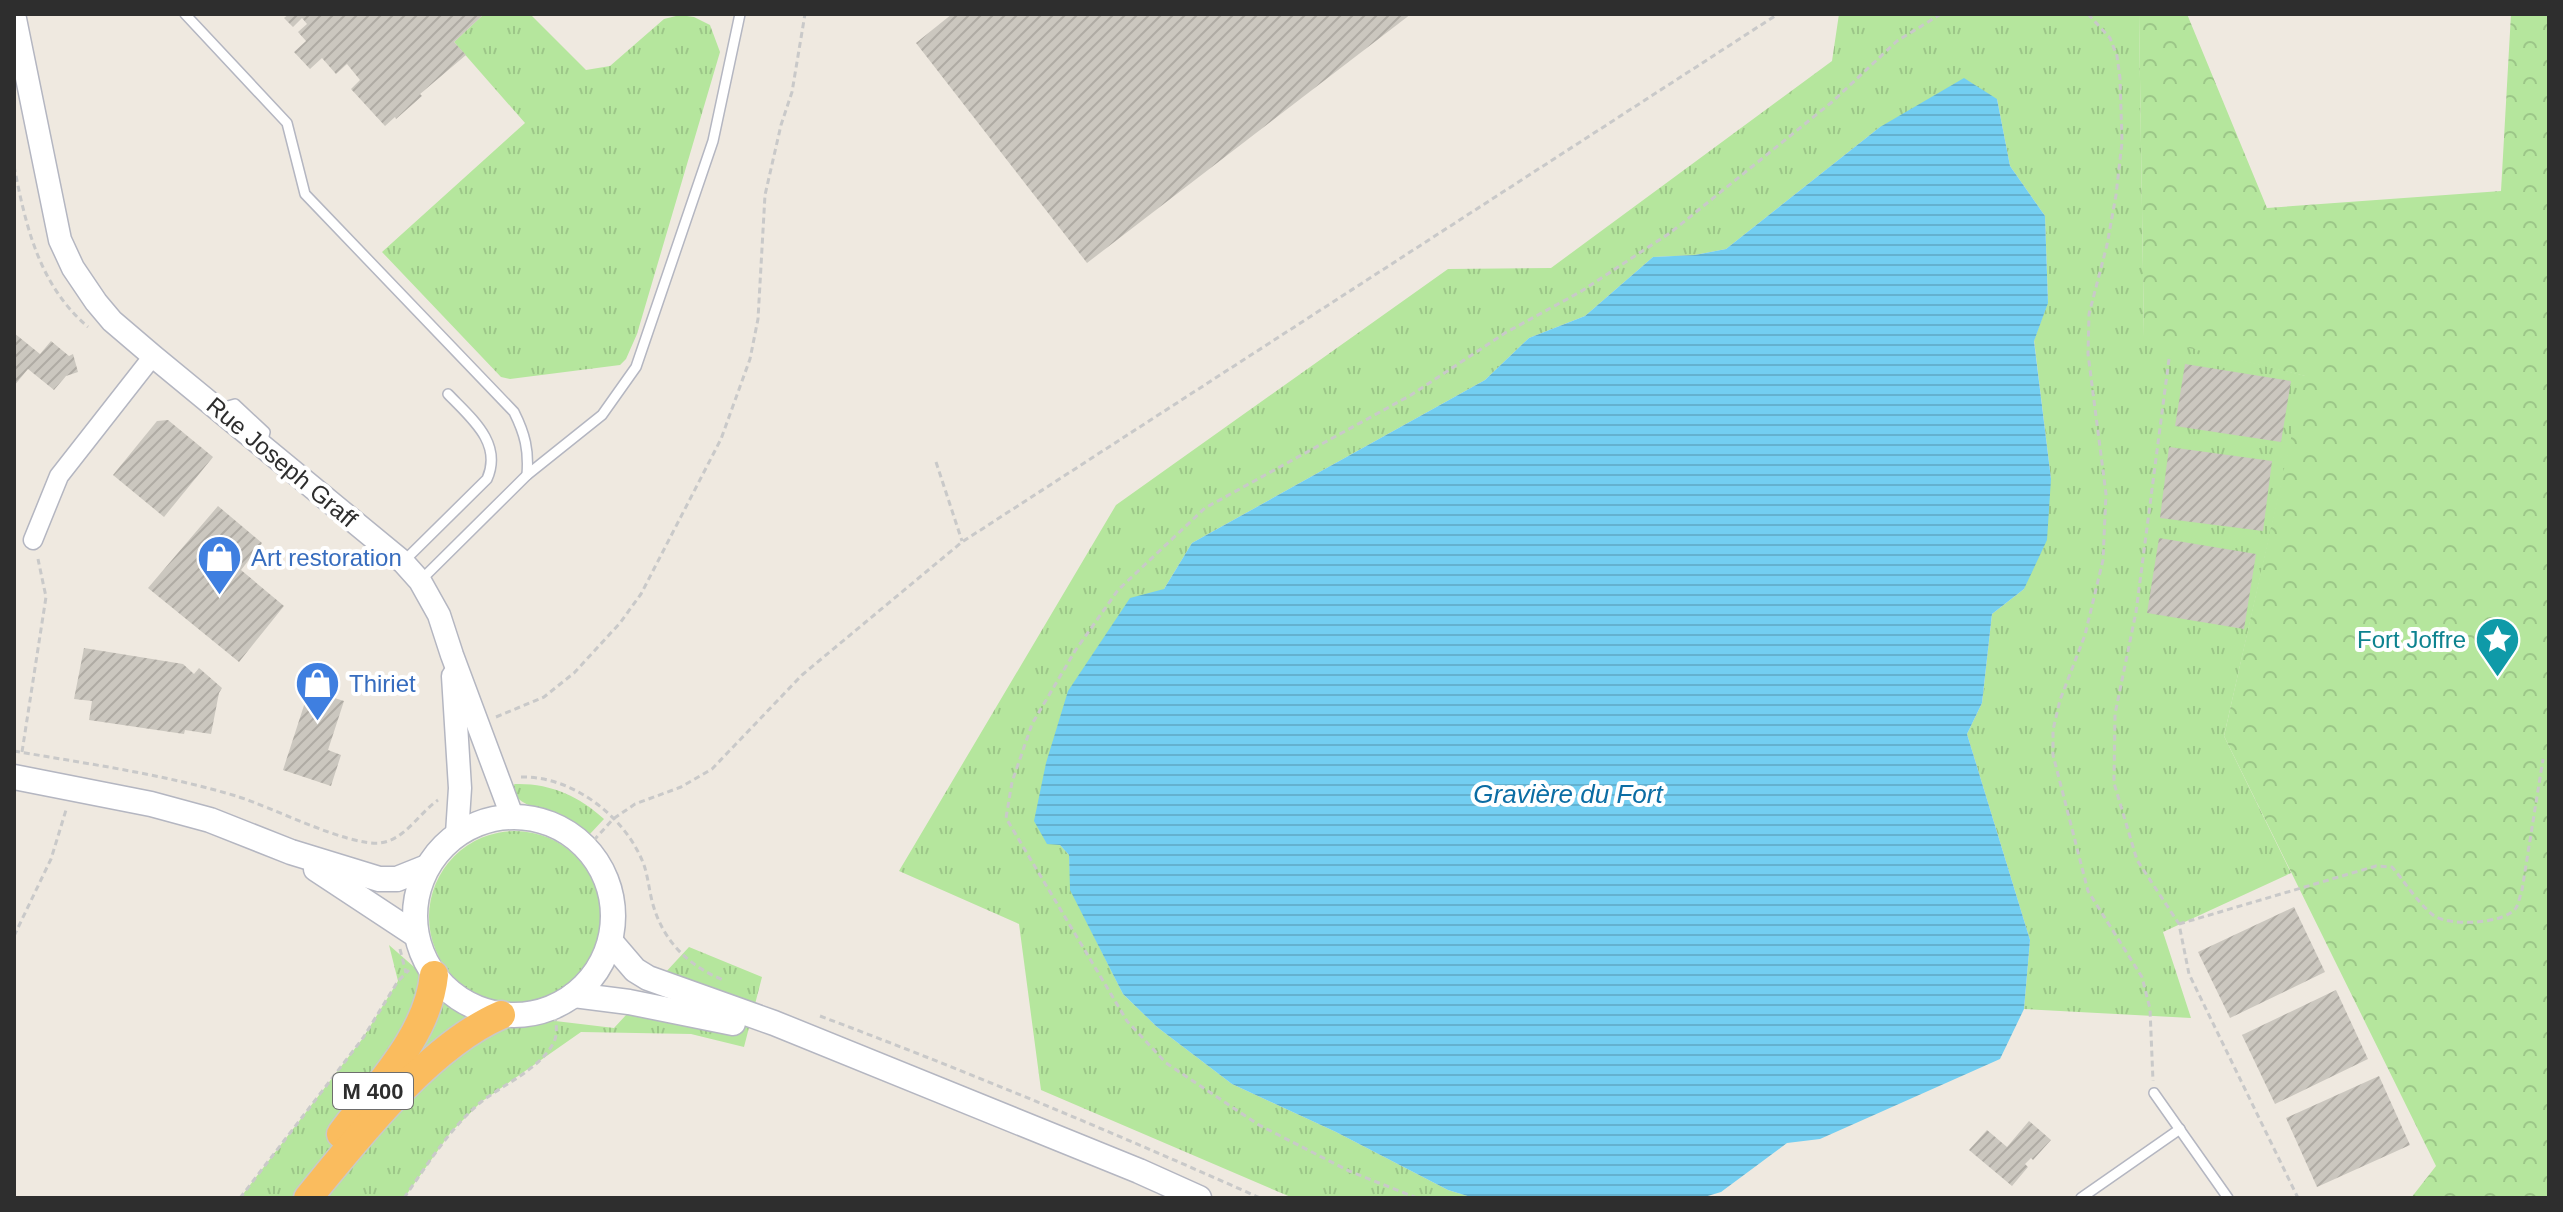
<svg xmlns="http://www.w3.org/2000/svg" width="2563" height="1212" font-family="Arial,sans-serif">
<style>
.grass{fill:url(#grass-tufts)}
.forest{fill:url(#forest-crowns)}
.water{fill:url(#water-rules)}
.building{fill:url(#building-hatch)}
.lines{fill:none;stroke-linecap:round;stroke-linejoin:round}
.service-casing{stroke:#b4b6c1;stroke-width:12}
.minor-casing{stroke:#b4b6c1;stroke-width:21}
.tertiary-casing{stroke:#b4b6c1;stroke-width:25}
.secondary-casing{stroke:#b4b6c1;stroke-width:27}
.trunk-casing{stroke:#c9c9c9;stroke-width:31}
.path{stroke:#c9c9c9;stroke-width:3;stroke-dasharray:6 4;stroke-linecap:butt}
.service{stroke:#fff;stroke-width:9}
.minor{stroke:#fff;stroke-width:18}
.tertiary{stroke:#fff;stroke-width:22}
.secondary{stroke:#fff;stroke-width:24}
.trunk{stroke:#fabc5e;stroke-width:28}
.labels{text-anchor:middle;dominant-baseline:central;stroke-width:8;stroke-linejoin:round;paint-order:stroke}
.shield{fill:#fff;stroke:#6d6d6d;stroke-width:2}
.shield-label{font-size:22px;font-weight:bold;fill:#2e2e2e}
.street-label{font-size:24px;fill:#2e2e2e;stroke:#fff}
.shop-label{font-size:24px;fill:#366cbe;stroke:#fff;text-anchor:start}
.culture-label{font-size:24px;fill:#0d838f;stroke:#fff;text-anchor:end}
.water-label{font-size:26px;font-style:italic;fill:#0b6da4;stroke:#fff}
</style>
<defs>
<pattern id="grass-tufts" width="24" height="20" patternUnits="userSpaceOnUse" patternTransform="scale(2)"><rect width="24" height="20" fill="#b5e69d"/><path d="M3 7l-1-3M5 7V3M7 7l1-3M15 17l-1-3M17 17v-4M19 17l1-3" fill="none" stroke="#9cc688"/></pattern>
<pattern id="forest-crowns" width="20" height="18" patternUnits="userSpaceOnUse" patternTransform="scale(2)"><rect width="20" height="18" fill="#b5e69d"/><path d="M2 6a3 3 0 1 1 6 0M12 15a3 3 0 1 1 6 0" fill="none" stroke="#9cc688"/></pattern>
<pattern id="water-rules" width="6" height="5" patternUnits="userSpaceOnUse" patternTransform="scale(2)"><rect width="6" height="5" fill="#73cef1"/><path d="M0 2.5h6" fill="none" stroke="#64b1cf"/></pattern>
<pattern id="building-hatch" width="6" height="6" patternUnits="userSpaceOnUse" patternTransform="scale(2)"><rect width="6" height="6" fill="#cbc7bf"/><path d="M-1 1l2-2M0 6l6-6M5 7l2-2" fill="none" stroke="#afaba4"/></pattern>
</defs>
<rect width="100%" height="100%" fill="#efe9e0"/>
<g class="grass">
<path d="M484,14H530L586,70L610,66L664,19L680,15L694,17L710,25L720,52L637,334L626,359L620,365L510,379L501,377L382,252L525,123L454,42Z"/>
<path d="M1839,14H2139L2144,336L2306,376L2224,736L2291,873L2163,932L2191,1018L2024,1009L2030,940L1967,734L1982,703L1992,614L2024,589L2051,479L2034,340L2048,302L2045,216L2010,166L1997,99L1880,127L1726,249L1695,255L1653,257L1585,316L1529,338L1485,380L1192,543L1164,589L1060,845L1069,855L1071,890L1123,994L1157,1027L1232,1084L1336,1132L1448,1190L1474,1198H1293L1041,1090L1019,924L899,871L1116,505L1448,269L1551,268L1832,61Z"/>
<path d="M515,784C550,783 579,796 604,819L589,835C580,828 571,821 560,816C542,808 519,808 510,787Z"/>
<circle cx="515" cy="917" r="86"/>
<path d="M389,945L463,1010L614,1028L689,947L762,977L744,1047L691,1034L581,1032L481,1102L451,1132L404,1198H240L363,1038L398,981Z"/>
</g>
<path class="forest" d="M2139,14H2187L2267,208L2501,191L2511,14H2549V1198H2411L2436,1166L2224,736L2305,376L2144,337Z"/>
<path class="water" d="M1964,78L1997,99L2010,166L2045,216L2048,303L2034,341L2051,479L2047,540L2024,589L1992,614L1982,703L1967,734L2030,940L2024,1009L2000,1059L1820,1139L1787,1143L1721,1192L1701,1198H1474L1448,1190L1336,1132L1232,1084L1157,1027L1123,994L1070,890L1069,855L1060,845L1047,844L1034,821L1046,763L1068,691L1130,598L1164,589L1192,543L1485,380L1529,338L1585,316L1653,257L1695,255L1726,249L1880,127Z"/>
<g class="building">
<path d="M289,14H484L454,42L466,55L420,94L422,96L396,119L395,117L385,126L351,89L360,80L347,64L336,74L322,58L310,69L294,52L306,41L298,32L307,24L302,18L293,27L284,18Z"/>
<path d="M952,14H1411L1087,263L916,43Z"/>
<path d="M14,333L40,354L51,341L69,356L73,354L78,372L66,376L54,390L28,369L14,386Z"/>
<path d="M2185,364L2291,381L2281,442L2175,426Z"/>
<path d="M168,420L213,457L164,517L113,475L157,421Z"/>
<path d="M2169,447L2272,461L2263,531L2160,518Z"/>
<path d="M218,506L262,543L241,570L284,606L239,662L148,588Z"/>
<path d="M2159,538L2256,554L2244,629L2147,613Z"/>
<path d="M84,648L183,664L194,674L199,668L222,688L219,693L211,734L185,730L184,734L89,720L92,701L74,699Z"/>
<path d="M309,690L344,701L328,750L341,755L331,786L283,770Z"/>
<path d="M2294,907L2325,972L2230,1018L2198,952Z"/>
<path d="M2336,990L2368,1059L2275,1104L2242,1035Z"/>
<path d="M2379,1076L2410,1145L2317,1187L2286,1118Z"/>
<path d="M2029,1121L2051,1140L2033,1160L2031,1158L2025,1164L2028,1167L2012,1186L1969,1150L1987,1130L2007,1147Z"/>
</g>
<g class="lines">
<defs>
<g id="service">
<path d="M185,14L287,123L305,194L514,412C525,434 529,450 527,475"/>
<path d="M221,408L235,404L265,432L262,444"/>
<path d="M403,562L487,479C503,443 471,418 448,394"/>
<path d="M420,581L527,475L602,415L636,367L713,141L740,14"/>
<path d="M2154,1093L2228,1198"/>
<path d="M2081,1198L2180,1129"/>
</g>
<path id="minor" d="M33,540L59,476L153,356"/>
<g id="tertiary">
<path d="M14,14L60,240L73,268L96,302L112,321L153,356L403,562L420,581L439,615L452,655L512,816"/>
<path d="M453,676L460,788L457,834"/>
</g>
<g id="secondary">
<path d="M14,777L151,804L210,820L291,852L379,879H397L427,867"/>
<circle cx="514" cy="916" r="99"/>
<path d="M316,869L416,935"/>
<path d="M611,942L635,970L648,978L774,1023L1139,1171L1199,1198"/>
<path d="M574,995L629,1002L733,1023"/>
</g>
<g id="trunk">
<path d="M341,1134C376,1087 428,1036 434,975"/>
<path d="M308,1198C358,1137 429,1046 501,1015"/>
</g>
</defs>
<use href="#service" class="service-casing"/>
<use href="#minor" class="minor-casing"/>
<use href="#tertiary" class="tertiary-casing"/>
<use href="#secondary" class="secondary-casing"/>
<use href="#trunk" class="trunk-casing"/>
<g class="path">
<path d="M2088,14L2110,38L2117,56L2120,78L2122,142L2116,195L2107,245L2089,314L2088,354L2106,494L2103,560L2085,635L2060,700L2053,730V755L2088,891L2142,977L2150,1009L2153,1081"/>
<path d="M14,166C26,227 39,285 88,327"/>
<path d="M2169,359L2136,612L2115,714L2114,783L2137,860L2179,924L2189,974L2298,1198"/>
<path d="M936,462L962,541"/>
<path d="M496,717L544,697L574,673L620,623L641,594L721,439L750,359L758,319L765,195L781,125L792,92L805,14"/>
<path d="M14,751C88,764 163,774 236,796C272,807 347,846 380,843C405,840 419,813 438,800"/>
<path d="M22,752L46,597L38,559"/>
<path d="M521,777C573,776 626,817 644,865C648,877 649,889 652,901C662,940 687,965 723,980"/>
<path d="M587,848L613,819L635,804L681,787L712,769L802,675L962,542L1778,14"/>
<path d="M2179,924L2376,866L2392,867C2405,882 2417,902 2433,915C2448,927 2505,924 2516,908C2519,903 2520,895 2522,890L2543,759"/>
<path d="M14,936L51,859L66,810"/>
<path d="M400,949L406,973"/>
<path d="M820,1016C969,1072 1115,1133 1260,1198"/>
<path d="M240,1198L363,1038L398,981L409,970"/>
<path d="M404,1198C427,1165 450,1128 481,1102C505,1083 537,1071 553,1044C559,1033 556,1019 552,1008"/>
<path d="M1417,1198L1349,1171L1259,1125L1166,1063L1127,1021L1006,818L1012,782L1032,724L1075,651L1118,590L1205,508L1411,395L1505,333L1580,292L1670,233L1832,102L1897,41L1941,14"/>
</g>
<use href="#service" class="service"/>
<use href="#minor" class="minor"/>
<use href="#tertiary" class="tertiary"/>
<use href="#secondary" class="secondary"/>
<use href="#trunk" class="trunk"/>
</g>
<defs>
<symbol id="shop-pin" viewBox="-11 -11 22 30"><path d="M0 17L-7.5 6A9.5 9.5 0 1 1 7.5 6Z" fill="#3f7fe0" stroke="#fff"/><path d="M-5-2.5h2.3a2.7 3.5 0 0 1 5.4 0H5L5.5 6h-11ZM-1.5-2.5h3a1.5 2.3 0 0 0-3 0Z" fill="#fff"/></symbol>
<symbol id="sight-pin" viewBox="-11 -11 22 30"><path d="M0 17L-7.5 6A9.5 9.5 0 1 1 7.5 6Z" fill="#0f9aa8" stroke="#fff"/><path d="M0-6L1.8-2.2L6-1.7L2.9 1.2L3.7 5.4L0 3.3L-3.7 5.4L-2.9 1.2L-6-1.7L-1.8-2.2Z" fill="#fff"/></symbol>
</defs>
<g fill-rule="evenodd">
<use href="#shop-pin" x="194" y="532" width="51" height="69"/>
<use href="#sight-pin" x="2472" y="614" width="51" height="69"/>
<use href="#shop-pin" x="292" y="658" width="51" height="69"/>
</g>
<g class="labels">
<rect class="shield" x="333" y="1073" width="80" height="36" rx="6"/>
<g class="shield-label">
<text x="373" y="1091">M 400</text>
</g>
<g class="street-label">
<text transform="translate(282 462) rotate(40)">Rue Joseph Graff</text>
</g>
<g class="shop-label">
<text x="251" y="557">Art restoration</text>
<text x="349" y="683">Thiriet</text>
</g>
<g class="culture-label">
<text x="2466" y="639">Fort Joffre</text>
</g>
<g class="water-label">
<text x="1568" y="794">Gravière du Fort</text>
</g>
</g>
<rect width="2563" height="1212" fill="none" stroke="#2e2e2e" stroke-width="32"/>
</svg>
